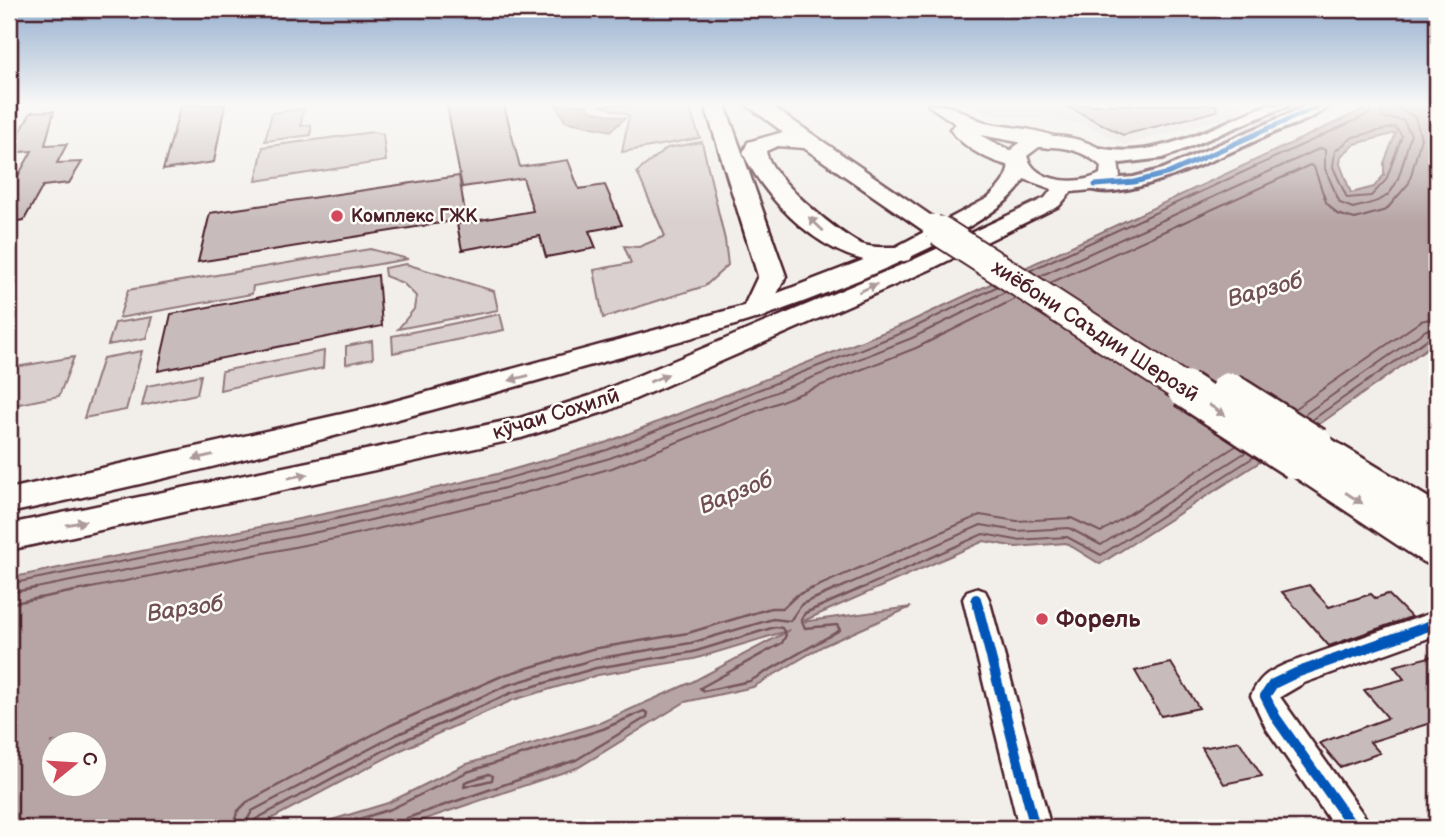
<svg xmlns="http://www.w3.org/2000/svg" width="1446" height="837" font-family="'Balsamiq Sans',sans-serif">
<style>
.built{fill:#e5dfdd}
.green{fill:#d9d0cf;stroke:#92787d;stroke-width:2}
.water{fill:#b7a5a6;stroke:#8b6f75;stroke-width:2;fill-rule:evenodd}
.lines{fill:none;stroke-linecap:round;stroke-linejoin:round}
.shore-far1{stroke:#76555c;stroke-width:2}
.shore{stroke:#76555c;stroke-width:2.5}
.building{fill:#c8bbbb;stroke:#4a1f2b;stroke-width:2}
.minor-casing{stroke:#4a1f2b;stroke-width:5}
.tertiary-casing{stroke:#4a1f2b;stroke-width:6}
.secondary-casing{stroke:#4a1f2b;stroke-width:5}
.trunk-casing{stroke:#4a1f2b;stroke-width:5}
.minor{fill:#fdfcf7;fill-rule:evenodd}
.tertiary{fill:#fdfcf7;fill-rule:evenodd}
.secondary{fill:#fdfcf7;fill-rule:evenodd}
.trunk{fill:#fdfcf7;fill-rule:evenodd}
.trunk-bridge-far2-casing{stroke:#4a1f2b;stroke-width:26;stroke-linecap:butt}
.trunk-bridge-far1-casing{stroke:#4a1f2b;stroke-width:33;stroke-linecap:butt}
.trunk-bridge-casing{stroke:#4a1f2b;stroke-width:41;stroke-linecap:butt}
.trunk-bridge-far2{stroke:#fdfcf7;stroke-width:23}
.trunk-bridge-far1{stroke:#fdfcf7;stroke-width:29}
.trunk-bridge{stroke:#fdfcf7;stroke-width:36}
.cycleway-far1-casing{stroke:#fdfcf7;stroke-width:8}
.cycleway-casing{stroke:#fdfcf7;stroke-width:14}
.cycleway-far1{stroke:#0057b8;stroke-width:5}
.cycleway{stroke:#0057b8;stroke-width:10}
.oneway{fill:#ac999b}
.poi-dot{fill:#d1495b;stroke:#fdfcf7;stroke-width:2.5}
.labels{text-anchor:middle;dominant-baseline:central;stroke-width:5;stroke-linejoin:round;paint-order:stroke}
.far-poi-label{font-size:18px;font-weight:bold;fill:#4a1f2b;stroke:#fdfcf7;text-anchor:start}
.street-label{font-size:21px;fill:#4a1f2b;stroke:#fdfcf7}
.water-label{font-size:23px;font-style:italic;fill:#704e56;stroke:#fdfcf7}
.near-poi-label{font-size:24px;font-weight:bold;fill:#4a1f2b;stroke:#fdfcf7;text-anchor:start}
</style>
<rect width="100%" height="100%" fill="#f2efeb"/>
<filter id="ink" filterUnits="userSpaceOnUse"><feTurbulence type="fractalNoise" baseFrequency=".0143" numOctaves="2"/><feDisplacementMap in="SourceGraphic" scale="14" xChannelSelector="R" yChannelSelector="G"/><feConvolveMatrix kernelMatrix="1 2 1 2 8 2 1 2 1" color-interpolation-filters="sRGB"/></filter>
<g filter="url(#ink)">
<path class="built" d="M971,105H1239L1244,112L1125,145L1085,124L985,114Z"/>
<g class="green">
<path d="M599,105H688L700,138L622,152L629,115Z"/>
<path d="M303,109L301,126L311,125V135L265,141L272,113Z"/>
<path d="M373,132L383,134L386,161L256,181L263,147Z"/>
<path d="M702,142L725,240L728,265L705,286L603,318L594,270L631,263L624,246L639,247L665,236L637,172L667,148Z"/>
<path d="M370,249L408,259L253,286L252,294L119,318L128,290Z"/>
<path d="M406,264L494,291L498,310L398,329L414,309L416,296L403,283L385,276L384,268Z"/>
<path d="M500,314L504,330L393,353L392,336Z"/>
<path d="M152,317L146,338L108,345L115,323Z"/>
<path d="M372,341L373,358L346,364V346Z"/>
<path d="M142,351L126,410L84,418L103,358Z"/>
<path d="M324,351L323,368L220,390L222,371Z"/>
<path d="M74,357L59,396L9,406V368Z"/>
<path d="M201,375L197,394L142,406L147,386Z"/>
</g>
<g class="water">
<path d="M556,105H587L591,111L625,118L611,131L565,121Z"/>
<path d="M1373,105H1437V341L1324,421L1100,564L1066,543L1016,547L984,541L801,622L911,607L823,646L753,687L685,702L579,767L399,828H305L388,803L464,765L602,722L692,682L790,630L694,659L598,675L513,700L401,750L254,828H9V578L333,512L497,474L605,443L907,323ZM1396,133L1384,163V175L1374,187L1351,193L1340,164L1341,156L1355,144ZM52,742H94V784H52Z"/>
</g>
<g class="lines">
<g class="shore-far1">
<path d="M1395,127L1402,136L1386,180L1371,196L1347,198L1333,167L1335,151L1353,137Z"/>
<path d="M1031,270L1369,114L1374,105"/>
<path d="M1040,276L1321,148L1325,150V169L1340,203L1353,208C1363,205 1377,203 1385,197C1401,186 1404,153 1411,135L1403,120L1382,118L1383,105"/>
<path d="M1050,283L1310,165L1314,167L1326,202L1337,214L1355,219L1386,210L1409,183L1421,138L1415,117L1393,105"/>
<path d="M1294,409L1421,321L1437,317"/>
<path d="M1304,415L1426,330L1437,327"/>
<path d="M1312,420L1430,337L1437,336"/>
<path d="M9,584L335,519L498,481L607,450L909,330L996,287"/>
<path d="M26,590L337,528L501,489L610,458L912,338L1005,292"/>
<path d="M81,590L339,538L503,499L612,468L916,348L1015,299"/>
<path d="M809,590L980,515L1017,521L1071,518L1101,532L1236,446"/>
<path d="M835,590L981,525L1017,531L1069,528L1101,545L1246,452"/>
<path d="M858,590L983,534L1016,540L1067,537L1101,555L1254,457"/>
</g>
<g class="shore">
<path d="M9,593L35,588"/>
<path d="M9,604L90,588"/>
<path d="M489,774L493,776L492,780L464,787L465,782Z"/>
<path d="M233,828L237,812L247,802L389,726L504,675L592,649L688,633L771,608H783L797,595L813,588"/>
<path d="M243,828L252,811L394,736L508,685L595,659L691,643L773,619L790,621L802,604L839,588"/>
<path d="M252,828L256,819L398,743L511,693L596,668L693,652L775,627L782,628L786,635L782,643L700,688L704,691L750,681L840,630L837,625L805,628L801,620L805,613L862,588"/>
<path d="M331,828L391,809L467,772L603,729L644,711L648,713L647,717L576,760L407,818L402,828"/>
</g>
</g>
<g class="building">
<path d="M181,105H225L214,162L163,170Z"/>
<path d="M447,105H504L520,167L568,160L579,189L605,185L622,225L589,231L596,248L546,257L540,236L462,250L457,224L533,211L523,178L462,187Z"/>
<path d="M1065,105H1216L1217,111L1123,135Z"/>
<path d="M54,111L45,145L67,144L57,163L82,162L69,183L43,186L24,220L9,222V192L32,151L9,153L31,112Z"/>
<path d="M459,176L466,219L198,262L210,213Z"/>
<path d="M378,275L382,326L158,371L171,314Z"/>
<path d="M1309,585L1329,607L1371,594L1375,598L1388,594L1411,617L1329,646L1282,592Z"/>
<path d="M1437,655V721L1370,742L1380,753L1340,767L1320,743L1388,718L1364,690L1404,679L1394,666Z"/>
<path d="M1171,663L1199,708L1161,716L1135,671Z"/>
<path d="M1239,741L1262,776L1224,784L1202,748Z"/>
</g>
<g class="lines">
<defs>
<g id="minor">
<path d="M976,588L985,591L989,599L1051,828H1019L963,599L967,591Z"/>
<path d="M1437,611V635L1304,683L1280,697L1365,817L1370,828H1335L1266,728L1251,696C1259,677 1268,672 1286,664Z"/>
</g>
<g id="tertiary">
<path d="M1268,105H1289L1163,158L1121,163L1093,157L1091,153L1099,148C1157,161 1215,125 1268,105Z"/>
<path d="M1309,105H1329C1316,119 1288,126 1270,134C1241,147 1110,212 1086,185L1095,180L1134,177L1163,169Z"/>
</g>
<path id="secondary" d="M1037,136C1067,134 1095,141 1118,161L1120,177L1102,189L1071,192L1059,206L929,270L610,410L521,438L9,550V524L520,418L590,396L913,260L1045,198L1052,189L1024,179C1005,227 817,298 764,316C694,339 621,356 550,377C371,428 191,475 9,513V489L373,407L747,305L892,249L988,198C1001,186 1013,173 1007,155C1015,144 1024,140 1037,136ZM1039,147C1063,146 1083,150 1101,166L1100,174C1079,186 1035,183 1027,156Z"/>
<g id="trunk">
<path d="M705,105H725L786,276L766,316L756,319L746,316L742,310L758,276Z"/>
<path d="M747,105H770L946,226L942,231H924L804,148L778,146L766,151C769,176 837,233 861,244C876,250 894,245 909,248L913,254L909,260C841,277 771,210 743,153L748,142L783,132Z"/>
<path d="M928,105C961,103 967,120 996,125C1010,127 1053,131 1060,141L1049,148L981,135C993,144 1025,155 1029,161L1018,168C992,162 966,151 950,129L956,124Z"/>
<path d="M1316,433L1328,437L1437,503V567L1423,562L1284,470L1279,461L1284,452L1301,449L1299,446L1304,437Z"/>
</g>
</defs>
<use href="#minor" class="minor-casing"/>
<use href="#tertiary" class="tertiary-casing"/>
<use href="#secondary" class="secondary-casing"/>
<use href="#trunk" class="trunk-casing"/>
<use href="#minor" class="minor"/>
<use href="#tertiary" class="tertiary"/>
<use href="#secondary" class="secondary"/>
<use href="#trunk" class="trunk"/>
<defs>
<path id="trunk-bridge-far2" d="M933,226L943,232"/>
<path id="trunk-bridge-far1" d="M940,231L1188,391"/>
<g id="trunk-bridge">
<path d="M1185,389L1296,461"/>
<path d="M1229,391L1316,446"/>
</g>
</defs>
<use href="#trunk-bridge-far2" class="trunk-bridge-far2-casing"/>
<use href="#trunk-bridge-far1" class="trunk-bridge-far1-casing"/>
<use href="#trunk-bridge" class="trunk-bridge-casing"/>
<use href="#trunk-bridge-far2" class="trunk-bridge-far2"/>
<use href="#trunk-bridge-far1" class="trunk-bridge-far1"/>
<use href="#trunk-bridge" class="trunk-bridge"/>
<defs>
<path id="cycleway-far1" d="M1095,185L1134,182L1169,173L1321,105"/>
<g id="cycleway">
<path d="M976,599L1035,828"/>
<path d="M1354,828L1276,718L1265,696L1273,684L1296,673L1437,623"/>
</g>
</defs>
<use href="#cycleway-far1" class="cycleway-far1-casing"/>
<use href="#cycleway" class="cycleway-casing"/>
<use href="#cycleway-far1" class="cycleway-far1"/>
<use href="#cycleway" class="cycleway"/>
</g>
<defs><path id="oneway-solid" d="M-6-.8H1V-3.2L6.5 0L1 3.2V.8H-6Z" transform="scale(1.75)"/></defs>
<g class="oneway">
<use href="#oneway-solid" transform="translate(816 224) rotate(-137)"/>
<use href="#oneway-solid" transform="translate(868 288) rotate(-24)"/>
<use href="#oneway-solid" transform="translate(519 378) rotate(165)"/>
<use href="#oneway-solid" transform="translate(659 378) rotate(-23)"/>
<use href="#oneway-solid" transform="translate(1217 410) rotate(33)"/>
<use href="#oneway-solid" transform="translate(203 457) rotate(167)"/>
<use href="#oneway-solid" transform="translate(298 476) rotate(-12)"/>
<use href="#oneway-solid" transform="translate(1354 498) rotate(33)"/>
<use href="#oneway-solid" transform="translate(76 523) rotate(-12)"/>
</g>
</g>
<linearGradient id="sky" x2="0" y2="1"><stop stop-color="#94aece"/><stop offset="0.47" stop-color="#f9f8f6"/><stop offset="1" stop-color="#f9f8f6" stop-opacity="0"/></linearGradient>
<rect width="1446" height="222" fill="url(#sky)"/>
<g class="poi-dot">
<circle cx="337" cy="216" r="7"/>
<circle cx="1042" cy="619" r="7"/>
</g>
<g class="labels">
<g class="far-poi-label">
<text x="351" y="216">Комплекс ГЖК</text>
</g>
<g class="street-label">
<text transform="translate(1095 331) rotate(33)">хиёбони Саъдии Шерозӣ</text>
<text transform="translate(556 414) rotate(-17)">кӯчаи Соҳилӣ</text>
</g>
<g class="water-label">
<text transform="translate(1265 290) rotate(-15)">Варзоб</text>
<text transform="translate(736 493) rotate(-22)">Варзоб</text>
<text transform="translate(185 609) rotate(-8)">Варзоб</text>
</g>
<g class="near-poi-label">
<text x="1056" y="619">Форель</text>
</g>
</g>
<rect width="1446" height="837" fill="none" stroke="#fdfcf7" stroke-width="35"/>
<rect x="18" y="18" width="1411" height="802" fill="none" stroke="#4a1f2b" stroke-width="2.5" filter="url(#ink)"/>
<g transform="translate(74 764) rotate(72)"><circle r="33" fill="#fdfcf7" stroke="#b5a4a5" stroke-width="2"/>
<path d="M0-5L12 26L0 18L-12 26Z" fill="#d1495b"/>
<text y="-10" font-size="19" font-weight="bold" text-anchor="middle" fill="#4a1f2b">С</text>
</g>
</svg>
